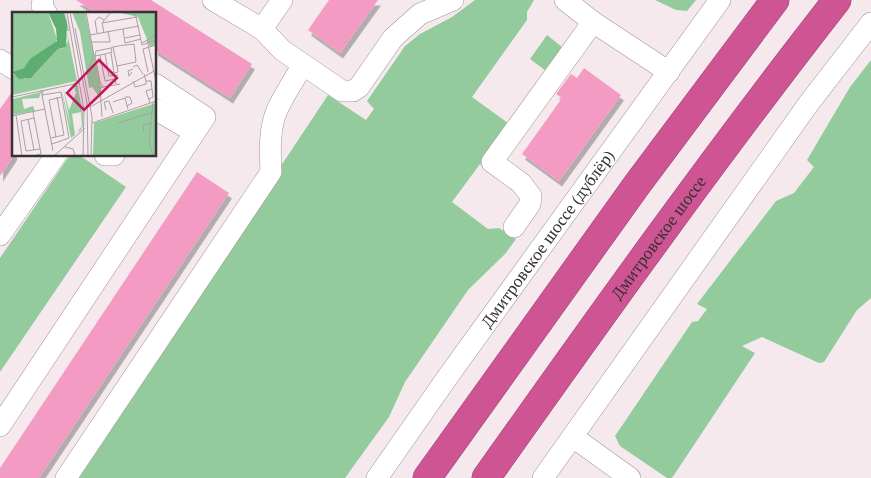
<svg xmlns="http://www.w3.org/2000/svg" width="871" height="478" font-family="'PT Serif',serif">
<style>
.green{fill:#93cb9d}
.building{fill:#f49bc4;filter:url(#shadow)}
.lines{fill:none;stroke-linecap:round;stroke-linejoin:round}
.minor-casing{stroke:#9f9498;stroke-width:22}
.highway-casing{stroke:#994872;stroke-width:29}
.minor{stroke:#fff;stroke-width:21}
.highway{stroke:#ce5493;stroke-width:28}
.labels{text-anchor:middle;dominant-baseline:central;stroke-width:4.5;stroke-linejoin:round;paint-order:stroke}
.street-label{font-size:16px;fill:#363234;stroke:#fdf8fa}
.inset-road{fill:none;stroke:#a9a0a4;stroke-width:1}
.view{fill:#c2185b;fill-opacity:0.15;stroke:#c2185b;stroke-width:2.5}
.inset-edge{fill:none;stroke:#363234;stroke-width:2.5}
</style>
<defs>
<filter id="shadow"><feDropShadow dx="3" dy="5.5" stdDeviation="0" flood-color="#0004"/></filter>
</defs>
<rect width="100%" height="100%" fill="#f5e9ee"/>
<g class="green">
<path d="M475,0H534L527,12V20L472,97L512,126L482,165L480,164L452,202L488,229L499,228L516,239L505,254L468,290L405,382L389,417L345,478H74L328,95L366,120L374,109L367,101L405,46L420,34L452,17Z"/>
<path d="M655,0H696L687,11L676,10Z"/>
<path d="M547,35L562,47L549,73L530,59Z"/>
<path d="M871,60V298L857,310L824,362L819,363L762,337L742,346L755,353L672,478H667L620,446L615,436L692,322L698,321L707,309L697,304L776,201L794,193L814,167L807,160L850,87Z"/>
<path d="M70,155H79L126,187L0,372V258Z"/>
</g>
<g class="building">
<path d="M76,0H151L252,64L230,98L155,50V14H98Z"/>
<path d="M329,0H378L340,53L308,30Z"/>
<path d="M584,68L621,95L559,181L522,154L562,98L556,94L571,74L577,78Z"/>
<path d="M14,89V155L0,176V109Z"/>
<path d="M197,172L229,193L39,478H0V468Z"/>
</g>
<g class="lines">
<defs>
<g id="minor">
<path d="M43,0L42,6L47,14"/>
<path d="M213,0L262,29L282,50L342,91H353L359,87L393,38L420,14L453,0"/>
<path d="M565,0L593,22L669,72"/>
<path d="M262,29L282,0"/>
<path d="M0,60L14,69"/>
<path d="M155,109L194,132"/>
<path d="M105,155H114"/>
<path d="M514,227L530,204L531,196L521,183L492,162L593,22"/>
<path d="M0,235L56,155"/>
<path d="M0,426L205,117L155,84"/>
<path d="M573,437L630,478"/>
<path d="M66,478L271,172C270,151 269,129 277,110C284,95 294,80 302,66"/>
<path id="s1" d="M377,478L449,375L720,0"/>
<path d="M543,478L809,103L871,23"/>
</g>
<g id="highway">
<path d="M427,478L636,186L775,0"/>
<path id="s2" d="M486,478C600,317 715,156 837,0"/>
</g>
</defs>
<use href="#minor" class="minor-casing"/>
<use href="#highway" class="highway-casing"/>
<use href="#minor" class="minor"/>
<use href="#highway" class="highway"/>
</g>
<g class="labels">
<g class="street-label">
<text stroke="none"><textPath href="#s2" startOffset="296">Дмитровское шоссе</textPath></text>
<text stroke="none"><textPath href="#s1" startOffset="294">Дмитровское шоссе (дублёр)</textPath></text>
</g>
</g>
<g transform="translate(12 12)">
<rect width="144" height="144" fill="#f5e9ee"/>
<path d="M0,0H36L45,27L42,35L23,44L12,56L0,60ZM53,0L57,19H55L65,69L0,83V62L13,67L22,63L46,37L52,36L56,29ZM60,0H73L89,75L88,86L80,75L77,76L68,20ZM144,0V32L138,35L126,5L109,1ZM62,73H66L67,81L71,102V114L69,118L65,121L70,114L69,100L60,102L63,123L59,126L49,76L32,79L31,83L30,79L49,76L59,115L51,75L57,98L64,81ZM29,80L27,86L10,87L12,97L21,94L23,99L0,103L1,87ZM144,91V144H81L82,111Z" fill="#93cb9d"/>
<path d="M36,0H52L55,12L54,35L46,37L19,66L7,67L0,60L12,56L18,47L45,29L44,17Z" fill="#5ead71"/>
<path class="inset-road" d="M58,0L75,91L76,144M123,0L130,33L144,28M55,1L72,98L71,144M90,11L125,5M63,16L80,105L79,144M111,17L113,31L129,27M85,21L83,9L87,5L92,8M92,21L90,11L99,0M78,23L127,14M113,26L128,23M135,28L144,69M79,30H98L96,19M130,31L144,23M99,36L101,35L112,33H114L122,32L124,50L105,54L101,35M99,41L102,61L106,60L105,54M93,42L97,64L106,63M88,43L93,69L103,67L104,72M82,44H83L93,42L100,40L99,36L84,39L83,44L88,70L91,75L88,76L90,105M121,55L125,53L131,62M120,60L117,64L116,59L121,57M136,60L131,37L144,33M73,62L82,44L74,0M132,62L134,69H139L140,77M121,69L123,75L134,72V69M91,75L108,72M29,78L41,139M30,83L49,80L57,126L40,132M0,85L67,71M113,85H118L120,91L115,94M137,87L141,85L140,77L134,79L138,91M101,90L113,86L116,97M78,95L142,59M94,98L92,90L97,89L101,101M21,100L29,142L21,144M4,103L10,144M0,104L33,97M22,106L9,109L14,139L28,137M16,107L22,138M80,111L144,89M106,111L141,100M132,121L131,113L140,111M44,125L37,88L50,85M39,126L52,123L45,85M53,135L61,137L63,144M42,144L73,116M141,144L137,129L141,90"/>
<path class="view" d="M87,48L105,66L72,98L55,81Z"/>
<rect width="144" height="144" class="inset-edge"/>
</g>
</svg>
